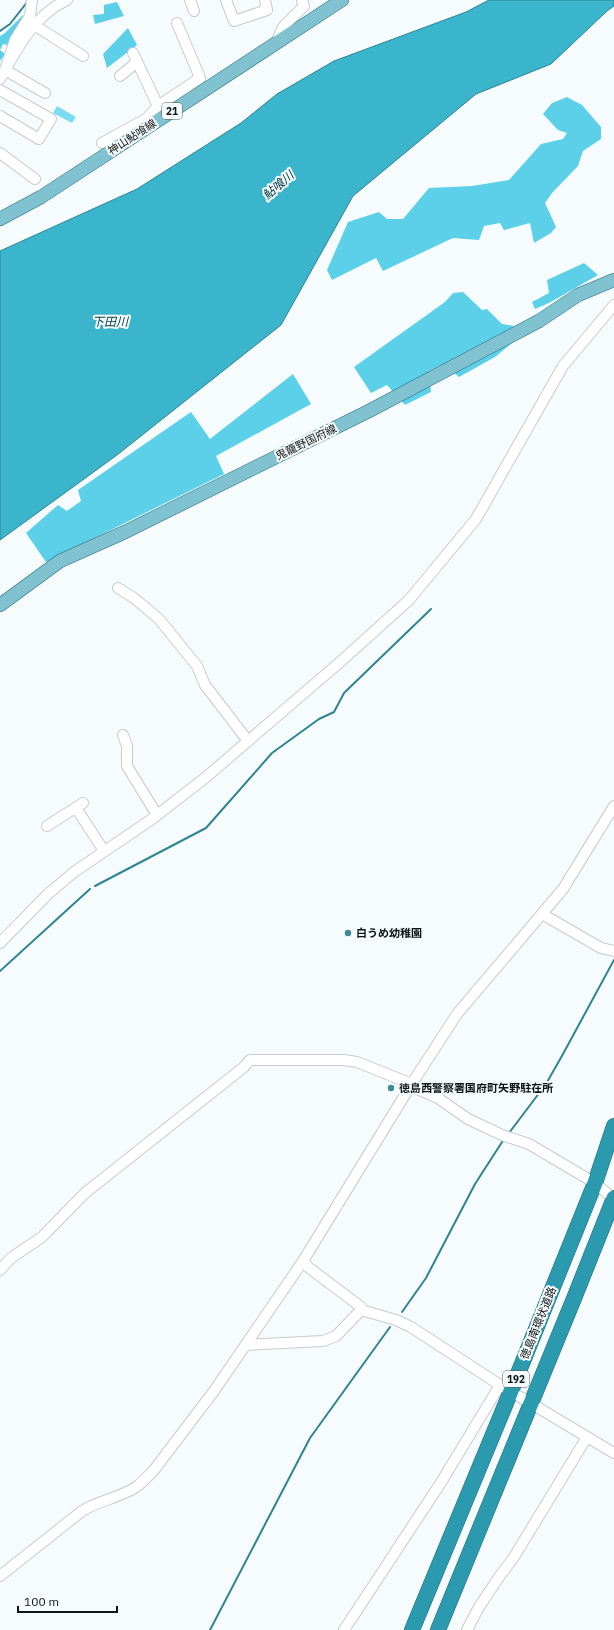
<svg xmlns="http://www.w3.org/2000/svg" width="614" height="1630" font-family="'IBM Plex Sans','Noto Sans JP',sans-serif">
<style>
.green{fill:#7cddf2}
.forest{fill:#5bd0e8}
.water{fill:#3bb5cc;stroke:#2e8494}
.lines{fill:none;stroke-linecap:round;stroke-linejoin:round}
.stream{stroke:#2e8494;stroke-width:2}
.minor-casing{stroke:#c6ccce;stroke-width:12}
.major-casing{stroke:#226b78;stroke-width:14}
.highway-casing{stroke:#226b78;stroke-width:16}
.minor{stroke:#fff;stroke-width:10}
.major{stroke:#80c2cf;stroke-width:13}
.highway{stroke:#2b9aaf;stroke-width:15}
.poi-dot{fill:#458997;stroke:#f6fcfe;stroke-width:1.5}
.labels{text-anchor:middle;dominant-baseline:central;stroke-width:4;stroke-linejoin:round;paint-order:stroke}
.shield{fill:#f6fcfe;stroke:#55595a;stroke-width:1}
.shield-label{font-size:10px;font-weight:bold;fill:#101313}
.street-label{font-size:11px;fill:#101313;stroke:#f6fcfe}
.poi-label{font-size:11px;font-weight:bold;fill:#101313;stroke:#f6fcfe;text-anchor:start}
.water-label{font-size:12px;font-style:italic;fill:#003943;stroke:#f6fcfe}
</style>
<rect width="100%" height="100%" fill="#f6fcfe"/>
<path class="green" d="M57,106L76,117L72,123L53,113Z"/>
<g class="forest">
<path d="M117,2L124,16L95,24L93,15L104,14V5Z"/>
<path d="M23,15L25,16L7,45L3,44L0,50L5,54L0,61V36L5,33Z"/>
<path d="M128,28L137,45L107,68L103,54Z"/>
<path d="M567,97L582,105L601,127V139L583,151L578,166L552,193L545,203L556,227L551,233L534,243L530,223L504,230L500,223L484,226L479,240L453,238L383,271L376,258L332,280L327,270L348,222L379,212L387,219H403L429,188L472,186L509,180L541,144L563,139L567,133L558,130L543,114L552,103Z"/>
<path d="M584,263L598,275L549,303L535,309L532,302L549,293L547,280Z"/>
<path d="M463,292L482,310L487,309L502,324L514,326L512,343L495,357L459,377L444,364L429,371L431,392L405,405L387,385L371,393L354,367L445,302L453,293Z"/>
<path d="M293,374L311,404L216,456L224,474L46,562L26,533L58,505L67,511L81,501L78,490L191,412L210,439Z"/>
</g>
<path class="water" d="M489,0H614V6L607,11L551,64L476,94L353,196L281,325L117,455L0,540V251L137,189L241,123L277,94L334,61L466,12Z"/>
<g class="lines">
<g class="stream">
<path d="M0,31L10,24L28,1"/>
<path d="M95,886L206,828L272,753L319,719L334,712L344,693L431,609"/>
<path d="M0,971L90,889"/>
<path d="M509,1133L546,1084L563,1054L614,960"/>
<path d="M402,1312L426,1278L475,1184L504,1139"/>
<path d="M210,1630L310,1438L390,1327"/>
</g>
<defs>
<g id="minor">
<path d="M32,0L30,16L15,40L5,70L45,93"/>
<path d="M190,0L194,11"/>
<path d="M226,0L234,21L267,10L265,0"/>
<path d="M34,25L83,56"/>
<path d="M276,43L283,27L304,6L302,0"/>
<path d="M133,53L158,106L146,119L150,126"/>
<path d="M120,76L137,62"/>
<path d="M0,79C17,49 34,15 67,0"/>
<path d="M0,90L51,119L39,139L0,116"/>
<path d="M158,106L200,78L177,23"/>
<path d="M102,143L146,119"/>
<path d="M0,153L35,179"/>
<path d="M118,588L134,598L159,619L197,666L205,685L248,741"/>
<path d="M123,735L127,746V766L157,815"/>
<path d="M76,808L104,851"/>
<path d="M47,826L83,803"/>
<path d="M542,914L601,948L614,951"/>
<path d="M0,943L48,894L74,872L152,819L205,778L339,663L409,600L476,519L563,366L614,305"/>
<path d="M303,1261L308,1267L361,1307V1310"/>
<path d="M0,1270L11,1258L42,1237L85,1193L244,1067L250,1060H344L357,1062L407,1082L417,1089L438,1098L468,1119L502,1135L529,1144L595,1183L614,1199"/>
<path d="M246,1345L323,1341L336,1336L361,1310L396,1320L411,1327L500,1385L614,1453"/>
<path d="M0,1576L82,1511C99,1500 120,1498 136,1487C143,1482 148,1476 154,1470L214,1391L303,1261L411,1085L457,1014L563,889L614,806"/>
<path d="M344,1630L440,1484L500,1385"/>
<path d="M467,1630L479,1607L499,1577L514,1557L587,1437"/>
</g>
<g id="major">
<path d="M0,219L41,197L342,0"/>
<path d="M0,605L60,561L125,532L369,411L539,321L578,295L614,280"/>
</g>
<g id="highway">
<path d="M412,1630L511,1391L595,1183L614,1126"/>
<path d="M438,1630L575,1296L614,1198"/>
</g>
</defs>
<use href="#minor" class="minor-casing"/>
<use href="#major" class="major-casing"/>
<use href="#highway" class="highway-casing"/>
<use href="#minor" class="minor"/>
<use href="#major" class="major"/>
<use href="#highway" class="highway"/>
</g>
<g class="poi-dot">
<circle cx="348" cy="933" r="4"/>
<circle cx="391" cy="1088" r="4"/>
</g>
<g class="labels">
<g class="shield">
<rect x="162" y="103" width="20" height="16" rx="3"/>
<rect x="503" y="1371" width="26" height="16" rx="3"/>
</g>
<g class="shield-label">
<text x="172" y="111">21</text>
<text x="516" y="1379">192</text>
</g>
<g class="street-label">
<text transform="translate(132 137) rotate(-33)">神山鮎喰線</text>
<text transform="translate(306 442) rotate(-26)">鬼籠野国府線</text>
<text transform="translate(538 1323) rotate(-68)">徳島南環状道路</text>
</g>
<g class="poi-label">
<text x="356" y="933">白うめ幼稚園</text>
<text x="399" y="1088">徳島西警察署国府町矢野駐在所</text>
</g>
<g class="water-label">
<text transform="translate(278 185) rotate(-41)">鮎喰川</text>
<text x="110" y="321">下田川</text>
</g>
</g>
<path d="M18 1606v6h99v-6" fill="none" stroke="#101313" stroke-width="2"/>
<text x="24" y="1606" font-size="12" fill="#101313" stroke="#f6fcfe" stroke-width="3" paint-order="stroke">100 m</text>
</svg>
